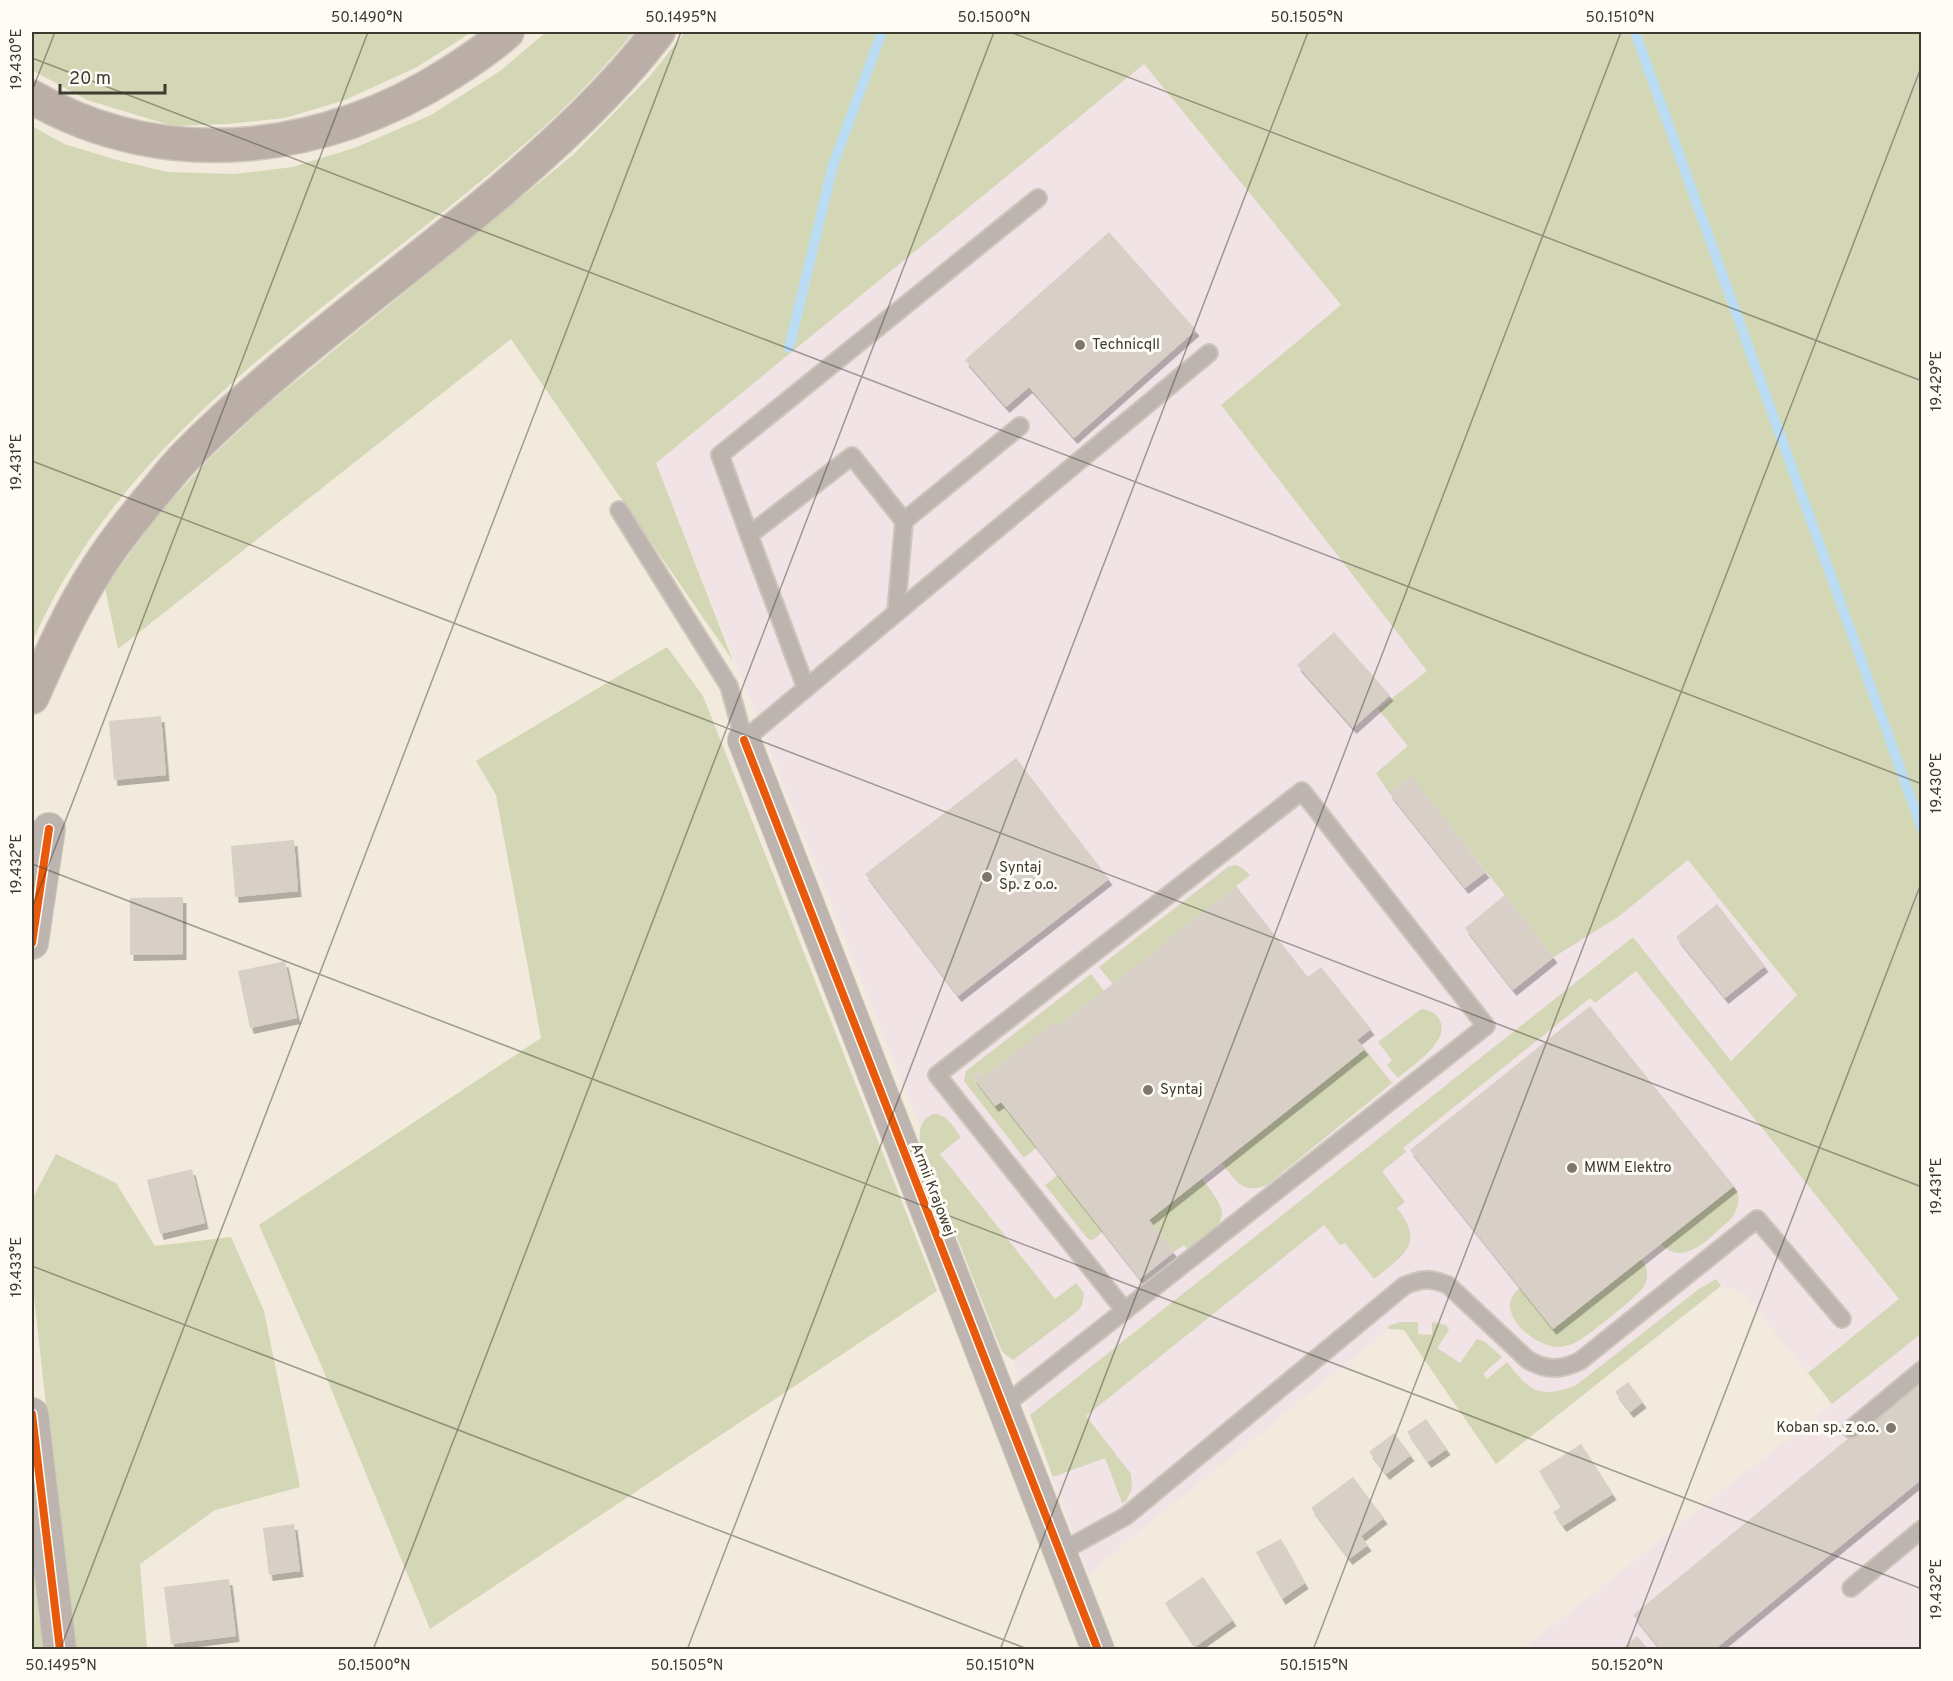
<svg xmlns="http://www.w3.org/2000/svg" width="1953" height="1681" font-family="Overpass,sans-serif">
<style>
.industrial{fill:#f1e3e6}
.green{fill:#d3d7b5}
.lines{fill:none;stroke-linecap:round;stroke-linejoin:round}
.stream{stroke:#bbddf4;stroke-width:10}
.building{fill:#d8d0c6;filter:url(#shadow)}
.service-casing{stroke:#cdc6bb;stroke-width:20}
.minor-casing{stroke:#cdc6bb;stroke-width:34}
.motorway-casing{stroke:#cdc6bb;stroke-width:36}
.service{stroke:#bdb4af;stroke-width:16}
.minor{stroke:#bdb4af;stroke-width:32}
.motorway{stroke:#bbaea7;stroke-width:33}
.cycleway-casing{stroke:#fefcf7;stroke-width:11}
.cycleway{stroke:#e8590c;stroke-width:8}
.ticks{fill:none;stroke:#3f3a30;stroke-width:1.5;stroke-opacity:0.45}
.poi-dot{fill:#7e786c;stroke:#fefcf7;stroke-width:2}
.labels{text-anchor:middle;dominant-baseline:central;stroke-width:6;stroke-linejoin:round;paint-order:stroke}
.poi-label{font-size:15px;fill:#3f3a30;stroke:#fefcf7;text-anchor:start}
.street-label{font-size:15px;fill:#3f3a30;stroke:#fefcf7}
.neatline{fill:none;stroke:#3f3a30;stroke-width:2}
.ticks-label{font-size:15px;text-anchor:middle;fill:#3f3a30}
</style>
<defs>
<filter id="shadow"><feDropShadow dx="3.5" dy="6" stdDeviation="0" flood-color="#0004"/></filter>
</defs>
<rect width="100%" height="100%" fill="#f2eadc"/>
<path class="industrial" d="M1144,64L1341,305L1221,405L1618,917L1688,860L1797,995L1921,1303V1649H1523L1832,1404L1742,1291L1721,1286L1496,1464L1404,1330L1389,1329L1132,1537L1089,1575L1030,1415L1013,1360L656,463Z"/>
<g class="green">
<path d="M32,32H472L417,67L345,100L285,118L227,124L173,126L87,100L32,70Z"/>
<path d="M546,32H634C607,64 578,96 547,124C371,285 129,415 32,643V126L64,144L117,160L167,172L234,174L293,167L357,147L431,115L500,71Z"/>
<path d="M685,32H1921V1334L1832,1404L1808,1373L1899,1299L1636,971L1595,1003L1590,998L1403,1148L1406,1152L1382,1171L1405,1202L1397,1208C1426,1245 1403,1255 1374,1279L1345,1243L1340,1245L1324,1225L1086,1416L1131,1474L1132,1489L1126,1501L1122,1503L1105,1458L1053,1477L1030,1415L1633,937L1731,1061L1797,995L1688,860L1618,917L1554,957L1411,777L1389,793L1376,773L1408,746L1378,709L1427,671L1221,405L1341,305L1144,64L656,463L733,661L511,339L118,649L105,588L155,519L206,462L262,409L573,155L650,76Z"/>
<path d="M667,647L703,696L937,1291L430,1629L322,1367L259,1225L541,1038L496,795L476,761Z"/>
<path d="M1235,865L1241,867L1250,875L1113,984L1099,967L1228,867Z"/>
<path d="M1091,974L1104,991L1058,1027L1054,1022L983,1077L979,1072L973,1077L995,1106L1001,1102L1037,1147L1024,1158L964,1081L966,1071Z"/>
<path d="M1421,1009C1429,1010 1436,1012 1440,1021C1450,1042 1412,1065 1398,1078L1387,1065L1392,1060L1378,1042Z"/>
<path d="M1365,1049L1392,1083L1267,1185C1242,1195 1235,1180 1222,1163Z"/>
<path d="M934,1114C947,1114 954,1128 961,1137L940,1154L1055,1299L1076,1283L1084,1293L1082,1305L1078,1311L1013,1360L1003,1353L1000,1347L920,1143C919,1130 920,1119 934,1114Z"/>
<path d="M56,1154L116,1183L155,1246L231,1237L264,1311L300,1487L215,1510L140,1564L147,1649L32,1650V1565L60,1531L32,1279V1199Z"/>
<path d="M1058,1175L1103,1231L1093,1240L1088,1239L1045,1185Z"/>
<path d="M1202,1179C1235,1220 1225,1220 1188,1250L1184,1245L1174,1252L1149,1220Z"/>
<path d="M1734,1186C1742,1197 1738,1209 1731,1219C1712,1235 1684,1269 1661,1244Z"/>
<path d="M1641,1259C1649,1268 1649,1280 1642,1289C1636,1297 1589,1335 1578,1341C1574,1344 1566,1346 1561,1347C1535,1349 1490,1310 1520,1288L1553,1329Z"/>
<path d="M1716,1279L1721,1286L1496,1464L1404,1330L1389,1329L1388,1326L1400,1322H1418V1334L1432,1335V1322L1446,1325L1449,1330L1437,1348L1460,1363L1477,1339L1485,1342L1502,1357L1483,1374L1487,1379L1507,1362C1530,1391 1537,1399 1575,1386L1699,1289Z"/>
</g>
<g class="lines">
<g class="stream">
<path d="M1635,32L1922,829"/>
<path d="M789,348L833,165L882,32"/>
</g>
</g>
<g class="building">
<path d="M1109,232L1196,330L1074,438L1029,387L1006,407L965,360Z"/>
<path d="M1334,632L1390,695L1353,728L1297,665Z"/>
<path d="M161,716L166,775L114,780L109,721Z"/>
<path d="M1016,758L1109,879L958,996L865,874Z"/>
<path d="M1411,776L1486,872L1465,888L1389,793Z"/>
<path d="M294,840L298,891L235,897L231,846Z"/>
<path d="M1236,886L1308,977L1321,967L1371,1029L1357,1040L1365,1049L1149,1220L1174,1252L1140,1279L1001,1102L995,1106L973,1077L979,1072L983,1077L1054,1021L1058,1027Z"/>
<path d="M1505,895L1554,957L1513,990L1465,928Z"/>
<path d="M183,897V954L130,955V898Z"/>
<path d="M1717,904L1765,966L1725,998L1676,937Z"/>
<path d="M285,961L297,1018L250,1028L238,971Z"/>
<path d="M1590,1006L1734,1186L1553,1329L1410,1150Z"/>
<path d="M192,1169L205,1223L160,1234L147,1180Z"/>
<path d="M1922,1378V1479L1714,1650H1661L1633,1615Z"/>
<path d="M1628,1382L1643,1402L1630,1412L1615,1392Z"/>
<path d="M1426,1419L1447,1449L1428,1462L1407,1432Z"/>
<path d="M1394,1433L1411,1455L1386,1474L1369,1452Z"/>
<path d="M1581,1444L1613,1494L1563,1526L1553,1512L1561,1507L1539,1471Z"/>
<path d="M1353,1477L1384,1518L1361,1536L1368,1545L1349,1559L1311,1508Z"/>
<path d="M294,1524L300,1571L269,1575L263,1528Z"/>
<path d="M1281,1539L1305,1583L1282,1599L1256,1552Z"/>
<path d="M1203,1577L1233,1620L1195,1647L1165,1603Z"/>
<path d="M229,1579L236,1636L171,1644L164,1587Z"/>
<path d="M1637,1636L1649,1650H1621Z"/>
</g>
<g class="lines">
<defs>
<g id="service">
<path d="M619,510L729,686L744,740L896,613L904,521L1020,426"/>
<path d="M749,535L720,455L1038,198"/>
<path d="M896,613L1209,353"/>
<path d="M806,688L749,535L852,456L904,521"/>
<path d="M1002,1407L1486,1026L1302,791L937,1075L1125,1311"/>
<path d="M1851,1429L1922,1370"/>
<path d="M1059,1553L1126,1516L1404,1286C1422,1278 1430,1278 1448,1285L1528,1360C1547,1371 1561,1370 1580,1361L1757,1219L1842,1319"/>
<path d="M1851,1588L1922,1529"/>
</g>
<g id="minor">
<path d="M744,740L1098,1650"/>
<path d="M32,943L49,829"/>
<path d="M32,1414L60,1650"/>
</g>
<g id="motorway">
<path d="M32,97C165,174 326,154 452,72C471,60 490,47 507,32"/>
<path d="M32,697C51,654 71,609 97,569C114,542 135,516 156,491C166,479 175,467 186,456C283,358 397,279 502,190C558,141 613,91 658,32"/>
</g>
</defs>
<use href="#service" class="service-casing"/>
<use href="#minor" class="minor-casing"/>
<use href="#motorway" class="motorway-casing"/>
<use href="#service" class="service"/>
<use href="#minor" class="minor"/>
<use href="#motorway" class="motorway"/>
<defs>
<g id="cycleway">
<path d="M744,740L1098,1650"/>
<path d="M32,943L49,829"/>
<path d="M32,1414L60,1650"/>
</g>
</defs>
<use href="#cycleway" class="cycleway-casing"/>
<use href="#cycleway" class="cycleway"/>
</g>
<path class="ticks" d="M1010,32L1922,381M32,58L1922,784M32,91L55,32M32,461L1922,1187M32,864L1922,1589M32,908L368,32M32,1266L1030,1650M60,1650L681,32M373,1650L994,32M687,1650L1308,32M1000,1650L1621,32M1313,1650L1922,65M1626,1650L1922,881"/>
<g class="poi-dot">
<circle cx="1080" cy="345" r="6"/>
<circle cx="987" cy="877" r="6"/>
<circle cx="1148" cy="1090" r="6"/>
<circle cx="1572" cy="1168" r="6"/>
<circle cx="1891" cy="1428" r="6"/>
</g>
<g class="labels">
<g class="poi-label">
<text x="1092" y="345">Technicqll</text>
<text x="999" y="868">Syntaj<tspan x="999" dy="17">Sp. z o.o.</tspan></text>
<text x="1160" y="1090">Syntaj</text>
<text x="1584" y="1168">MWM Elektro</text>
<text x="1879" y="1428" text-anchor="end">Koban sp. z o.o.</text>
</g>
<g class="street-label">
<text transform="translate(932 1190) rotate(69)">Armii Krajowej</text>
</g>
</g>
<rect width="1953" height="1681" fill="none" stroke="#fefcf7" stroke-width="66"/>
<path d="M60 84v9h105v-9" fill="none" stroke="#3f3a30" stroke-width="3"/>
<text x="69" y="84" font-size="18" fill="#3f3a30" stroke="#fefcf7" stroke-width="4.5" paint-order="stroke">20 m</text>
<rect x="33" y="33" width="1887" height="1615" class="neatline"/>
<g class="ticks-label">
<text x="367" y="22">50.1490°N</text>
<text x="681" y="22">50.1495°N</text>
<text x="994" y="22">50.1500°N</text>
<text x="1307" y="22">50.1505°N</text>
<text x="1620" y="22">50.1510°N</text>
<text transform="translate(16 59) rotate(-90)" y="5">19.430°E</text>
<text transform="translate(1936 381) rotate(-90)" y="5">19.429°E</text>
<text transform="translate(16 462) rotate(-90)" y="5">19.431°E</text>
<text transform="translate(1936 783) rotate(-90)" y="5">19.430°E</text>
<text transform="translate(16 864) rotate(-90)" y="5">19.432°E</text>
<text transform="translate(1936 1186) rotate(-90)" y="5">19.431°E</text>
<text transform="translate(16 1267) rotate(-90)" y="5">19.433°E</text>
<text transform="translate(1936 1589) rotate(-90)" y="5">19.432°E</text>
<text x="61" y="1670">50.1495°N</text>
<text x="374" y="1670">50.1500°N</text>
<text x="687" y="1670">50.1505°N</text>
<text x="1000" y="1670">50.1510°N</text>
<text x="1314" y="1670">50.1515°N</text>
<text x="1627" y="1670">50.1520°N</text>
</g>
</svg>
